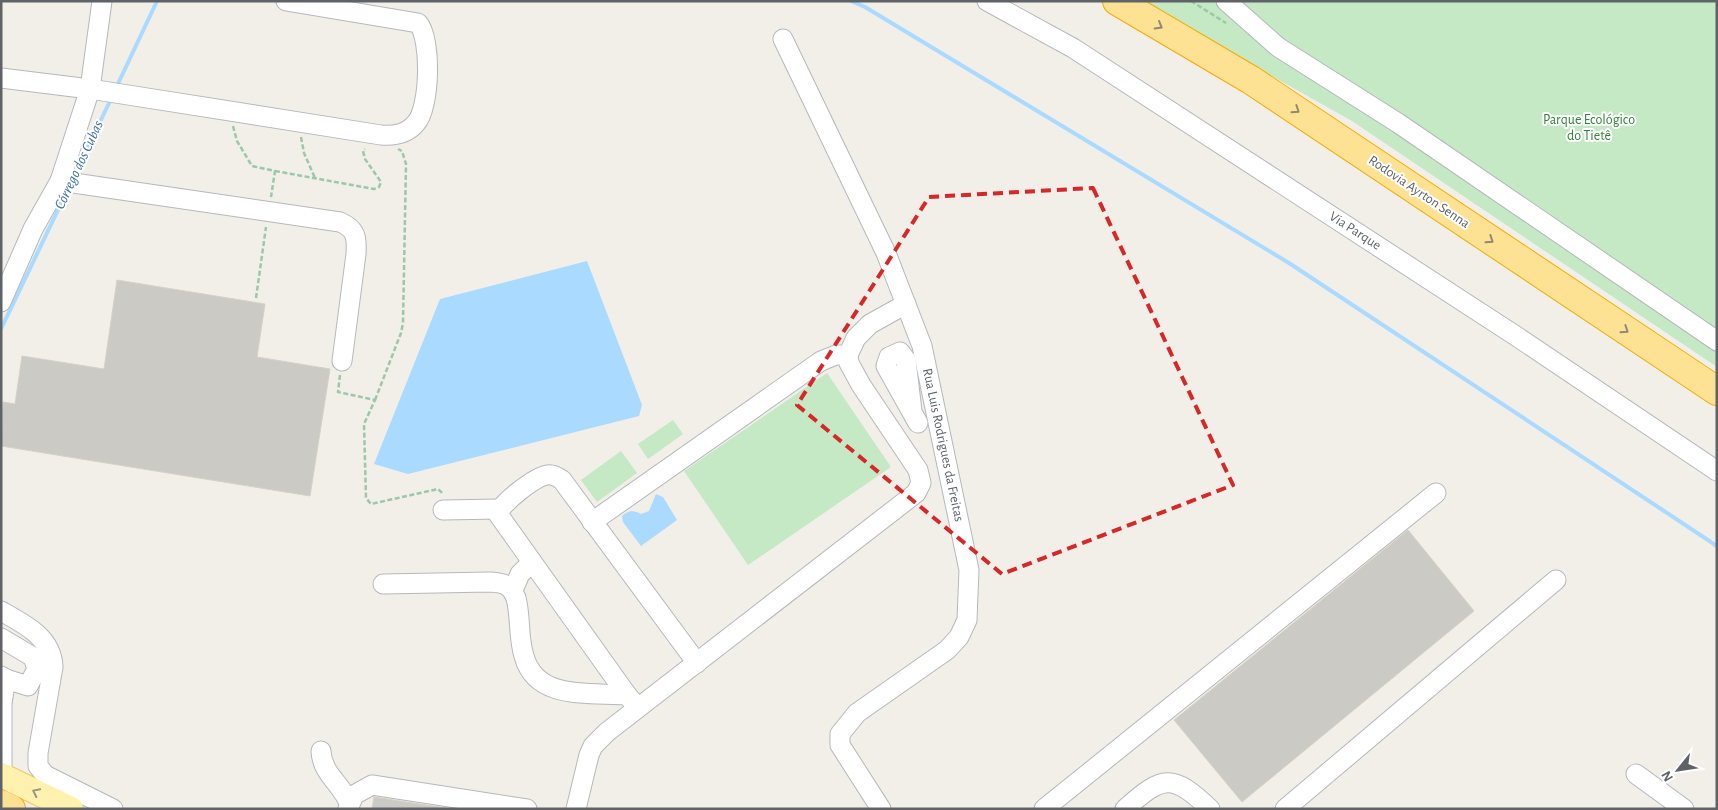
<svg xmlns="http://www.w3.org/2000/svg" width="1718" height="810" font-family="'Alegreya Sans',sans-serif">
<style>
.green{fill:#c5e8c5}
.water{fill:#aadaff}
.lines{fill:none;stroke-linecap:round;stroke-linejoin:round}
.stream{stroke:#aadaff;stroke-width:4}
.building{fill:#cccac5;stroke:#d6d1c6}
.minor-casing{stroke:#b5b8bc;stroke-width:21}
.major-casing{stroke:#f2c960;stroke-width:26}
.highway-casing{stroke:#f9ab00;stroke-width:30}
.path{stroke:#9cc7a9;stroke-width:2.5;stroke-dasharray:5 2.5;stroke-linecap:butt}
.minor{stroke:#fff;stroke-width:19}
.major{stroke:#fff2af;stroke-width:24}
.highway{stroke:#fde293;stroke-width:28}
.oneway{stroke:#8e8975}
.oneway2{stroke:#979581}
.marked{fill:none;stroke:#d62828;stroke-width:4;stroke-dasharray:10 6;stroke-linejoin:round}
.labels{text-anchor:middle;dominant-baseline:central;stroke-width:4;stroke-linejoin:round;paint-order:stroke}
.park-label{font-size:14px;fill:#348238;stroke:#fff}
.street-label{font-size:14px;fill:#5f6368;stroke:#fff}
.water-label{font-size:15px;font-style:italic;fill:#4174aa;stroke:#fff}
</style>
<rect width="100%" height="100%" fill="#f1efe8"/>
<g class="green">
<path d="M1138,1H1717V367L1352,121Z"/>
<path d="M827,373L891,467L748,565L684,471Z"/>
<path d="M673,420L683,434L648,459L638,444Z"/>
<path d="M621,451L637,473L597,502L581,480Z"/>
</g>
<g class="water">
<path d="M587,261L642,405L639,416L408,474L374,464L440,299Z"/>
<path d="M656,494L663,497L677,520L641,546L623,522L622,516C628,510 634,510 641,514L649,511Z"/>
</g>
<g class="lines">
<g class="stream">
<path d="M851,1L865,7L1289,263L1717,546"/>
<path d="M116,88L157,1"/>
<path d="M73,178L111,99"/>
<path d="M1,329L68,189"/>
</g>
</g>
<g class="building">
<path d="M117,280L265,304L257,357L330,369L310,496L1,446L3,402L15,404L22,356L104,369Z"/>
<path d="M1408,530L1474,611L1242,802L1174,720Z"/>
<path d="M374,797L452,809H372Z"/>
</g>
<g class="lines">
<defs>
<g id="minor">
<path d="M987,1L1073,48L1516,336L1717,471"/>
<path d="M1226,1L1278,47L1398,123L1717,341"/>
<path d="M783,39L886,253L922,346L969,570L967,620L959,637L947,650L857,713L840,734V745L881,809"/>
<path d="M1,78L90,89L381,135C395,136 407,134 416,123C430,108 432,39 418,23L286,1"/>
<path d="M60,181L340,222C356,229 357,237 356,254L342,361"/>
<path d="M1,302L33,229L60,181L90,89L102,1"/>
<path d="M912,411L906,360L900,352L889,357L886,366L918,423"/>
<path d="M443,510L500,509"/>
<path d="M592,522L821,361L836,355H848"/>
<path d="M383,584L490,582C504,583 510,584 516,598C521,617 518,637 524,656C536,701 590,692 627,695L633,702"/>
<path d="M513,590L520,574L532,562"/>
<path d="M1,611C24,624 52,637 53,667L38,753V766L45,775L113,809"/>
<path d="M1,638L33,657L37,669L28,686L6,679"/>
<path d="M1,676L6,679L2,703V776"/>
<path d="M627,695L498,514C501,503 535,477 547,475C553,474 557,477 562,480L697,663"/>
<path d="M321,751C322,774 341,783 349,803"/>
<path d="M1636,774L1684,809"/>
<path d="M348,809L354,795L372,785L527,809"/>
<path d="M576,809L589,755L593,746L607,732L916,493L921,483L918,470L861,385L849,363L848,355L856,338L870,324L906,304"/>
<path d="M1044,809L1436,493"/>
<path d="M1125,809C1163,775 1172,773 1210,809"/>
<path d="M1285,809L1556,580"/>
</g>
<path id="major" d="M1,775L71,809"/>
<g id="highway">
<path d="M1117,1L1251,80L1717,391"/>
<path d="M1,804L11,809"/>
</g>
</defs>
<use href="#minor" class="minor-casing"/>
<use href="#major" class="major-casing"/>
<use href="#highway" class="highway-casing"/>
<g class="path">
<path d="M1191,1L1226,23"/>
<path d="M233,126L237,141L252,166L275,171L271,197"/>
<path d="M301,137L304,153L315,178"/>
<path d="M275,171L374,189L379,187L381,182L365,159L363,151L365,149"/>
<path d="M256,298L266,227"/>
<path d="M340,375L338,392L375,400L364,424L366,498L371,504L438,489L443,494"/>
<path d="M375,400L401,333L403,323L406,164L402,151L398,149"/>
</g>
<use href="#minor" class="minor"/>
<use href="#major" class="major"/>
<use href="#highway" class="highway"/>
</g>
<defs><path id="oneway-chevron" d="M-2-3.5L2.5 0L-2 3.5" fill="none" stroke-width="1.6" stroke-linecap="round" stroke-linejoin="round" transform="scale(1.25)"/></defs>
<g class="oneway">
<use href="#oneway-chevron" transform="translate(1159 26) rotate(30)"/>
<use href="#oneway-chevron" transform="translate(1296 110) rotate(34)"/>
<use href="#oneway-chevron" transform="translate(1490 240) rotate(34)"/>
<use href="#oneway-chevron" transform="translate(1625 330) rotate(34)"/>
</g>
<use class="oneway2" href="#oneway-chevron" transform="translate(36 792) rotate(-154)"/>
<path class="marked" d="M1093,188L1233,485L1002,574L797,405L929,197Z"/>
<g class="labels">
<g class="park-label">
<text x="1589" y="120">Parque Ecológico<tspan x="1589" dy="16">do Tietê</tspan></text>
</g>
<g class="street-label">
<text transform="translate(1419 192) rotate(34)">Rodovia Ayrton Senna</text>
<text transform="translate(1355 231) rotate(33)">Via Parque</text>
<text transform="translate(943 445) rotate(78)">Rua Luis Rodrigues da Freitas</text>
</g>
<g class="water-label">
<text transform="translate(79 165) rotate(-65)">Córrego dos Cubas</text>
</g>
</g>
<rect width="1718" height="810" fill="none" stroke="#5f6368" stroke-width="5"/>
<g transform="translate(1678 770) rotate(240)" stroke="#ffffff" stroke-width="4" paint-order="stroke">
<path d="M0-4L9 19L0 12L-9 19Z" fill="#5f6368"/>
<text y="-8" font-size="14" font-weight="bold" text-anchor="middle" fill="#5f6368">N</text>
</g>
</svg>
